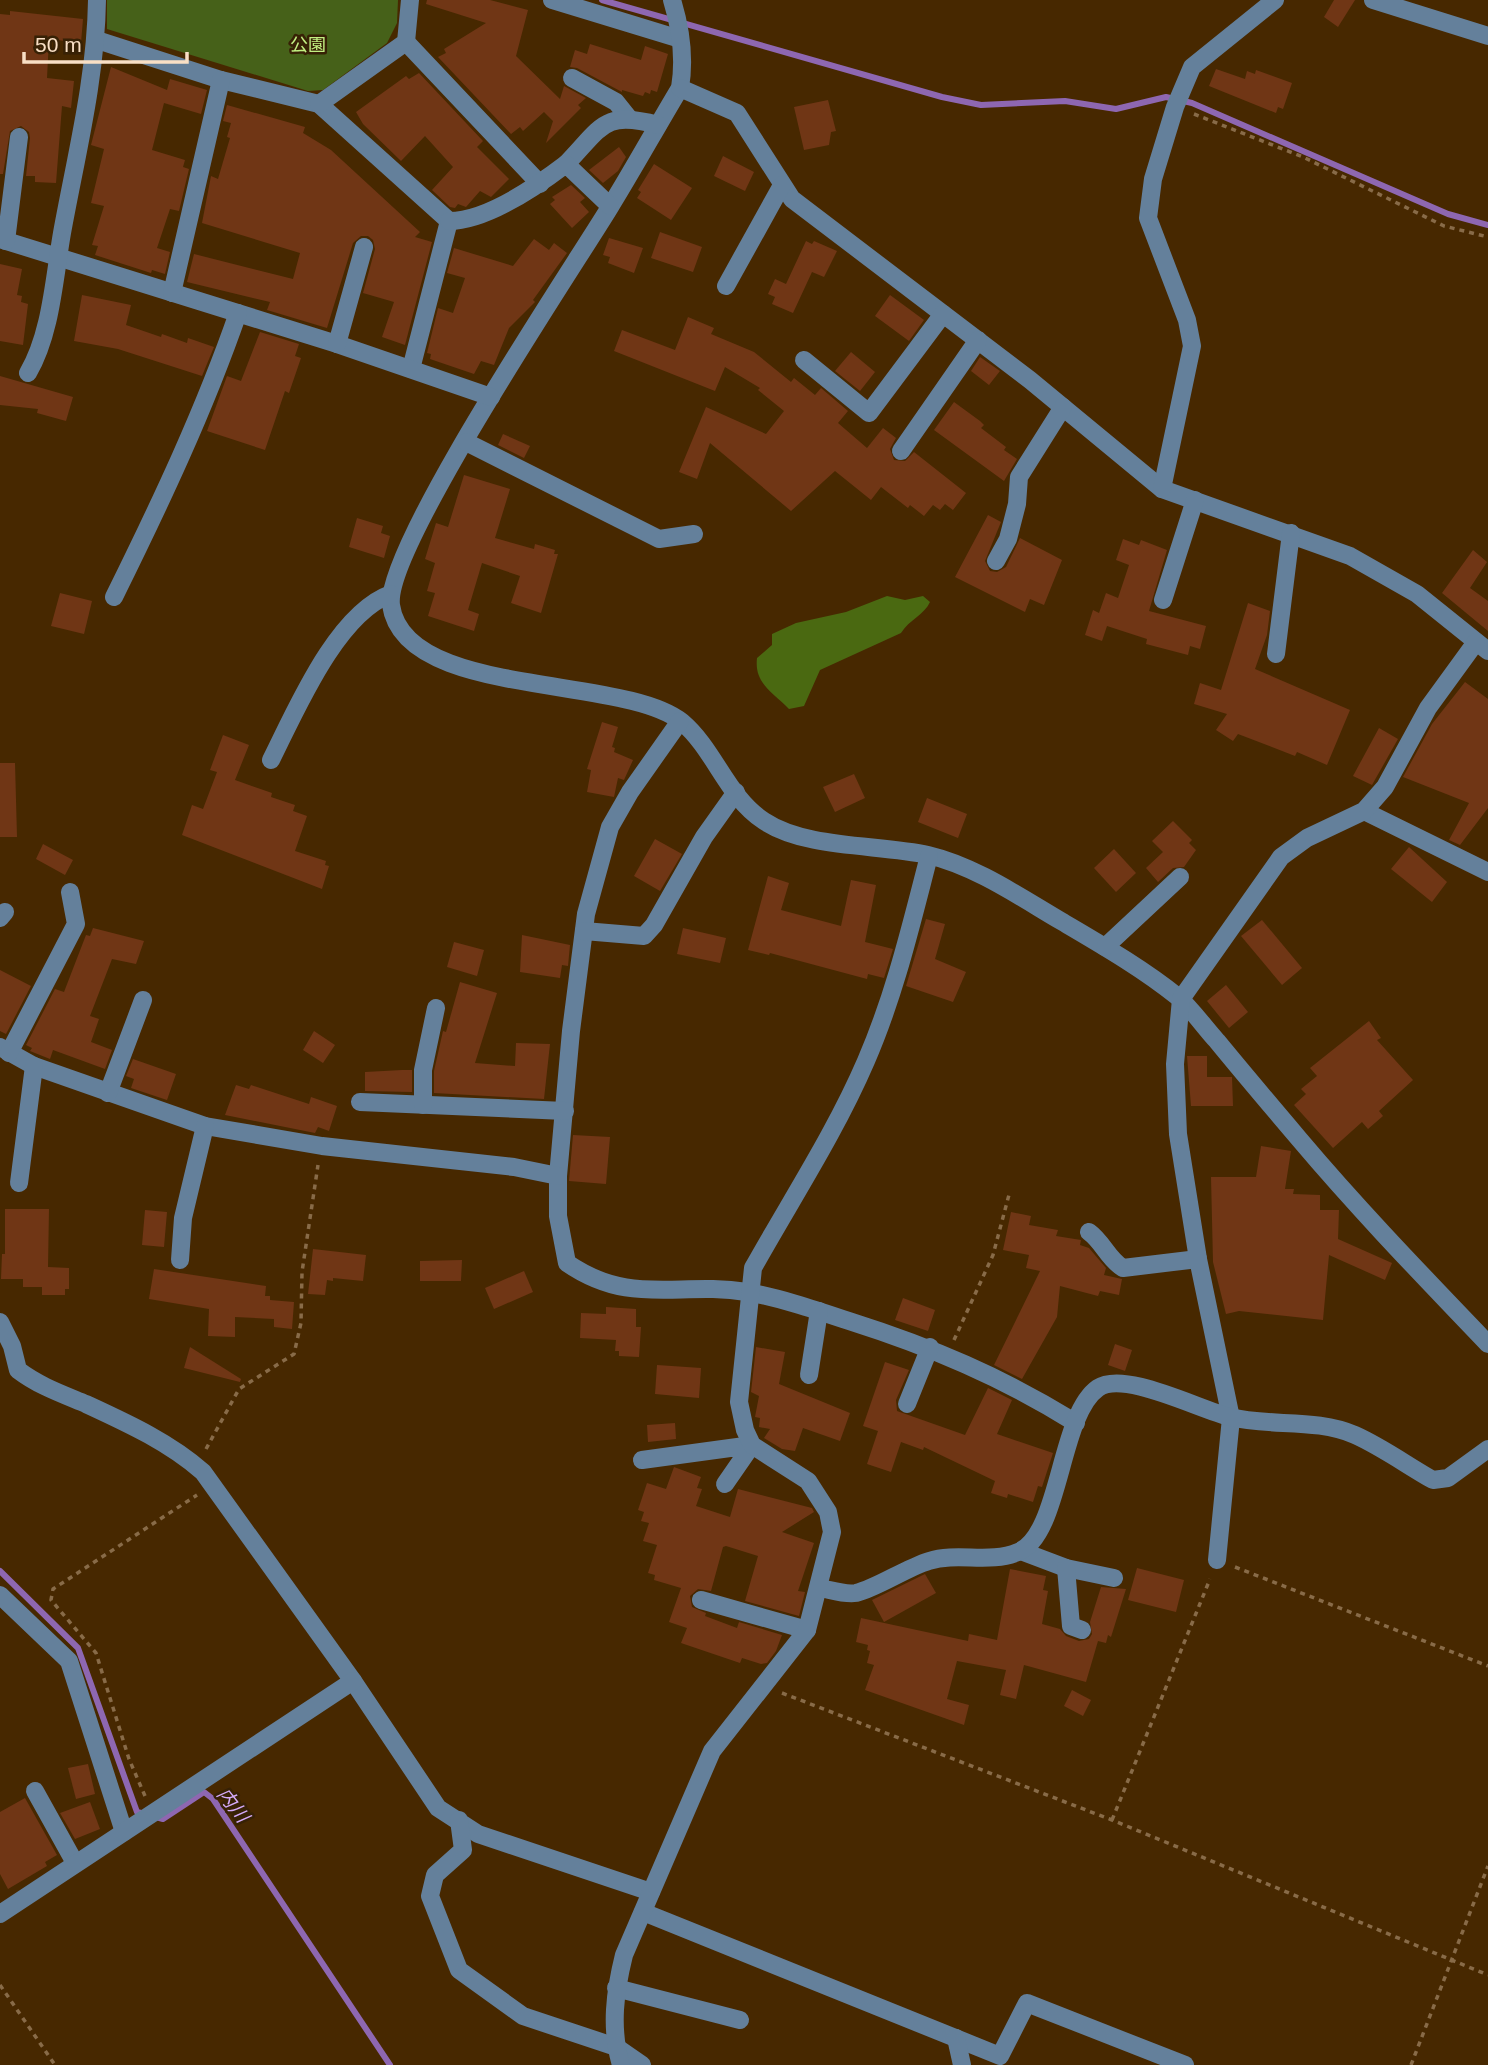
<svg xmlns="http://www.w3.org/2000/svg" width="1488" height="2065" font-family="Arial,'Noto Sans JP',sans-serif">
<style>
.green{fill:#466119}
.forest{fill:#4a6911}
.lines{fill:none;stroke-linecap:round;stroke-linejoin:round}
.stream{stroke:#8e67b1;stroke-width:6}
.building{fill:#703615}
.path{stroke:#886b48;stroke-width:3.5;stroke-dasharray:5 5;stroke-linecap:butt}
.minor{stroke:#64809b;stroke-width:18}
.labels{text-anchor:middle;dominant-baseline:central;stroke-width:5;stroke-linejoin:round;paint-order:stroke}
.park-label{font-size:18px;fill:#c2f082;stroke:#372105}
.water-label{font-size:19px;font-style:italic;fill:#d5abfa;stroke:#372105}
</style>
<rect width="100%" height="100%" fill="#472800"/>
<path class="green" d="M107,0H398L397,23L387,43L323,90L308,91L107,29Z"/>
<path class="forest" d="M887,596L905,600L923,596L930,602C925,614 909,620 901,633L820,670L804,706L789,709C773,692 754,684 757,658L772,645V634L796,623L846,612Z"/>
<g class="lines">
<g class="stream">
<path d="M602,0L942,97L981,105L1065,101L1116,109L1166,97L1192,103L1448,214L1488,225"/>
<path d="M0,1571L78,1648L137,1812L145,1814"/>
<path d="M156,1817L163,1819L204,1792L213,1799L390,2065"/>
</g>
</g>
<g class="building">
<path d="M427,0H490L528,10L516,56L560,99L564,86L586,98L578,105L581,108L546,143L553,121L544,112L523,131L520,127L511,134L438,57L446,53L444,49L486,23L426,4Z"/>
<path d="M1334,0H1355L1338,27L1324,17Z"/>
<path d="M10,11L83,19L81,43L49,39L47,78L74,81L71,108L62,106L56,183L35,182V176H26L30,138L29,132L21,126L10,131L3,174H0V14L10,15Z"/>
<path d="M590,44L641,60L645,46L668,54L657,92L651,90L650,94L645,92L643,96L622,90V92L577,68L570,67L575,50L587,54Z"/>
<path d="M111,67L167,90L170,79L207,90L201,114L164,103L152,150L185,160L183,167L189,169L179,211L170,209L157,248L170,252L165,274L152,270L151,273L95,255L98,246L92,245L104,206L91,203L104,149L91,145Z"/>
<path d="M1216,69L1245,79L1247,71L1255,74L1256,70L1292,83L1283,109L1278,107L1276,113L1209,86Z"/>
<path d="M419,73L483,141L477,147L509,179L491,197L480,191L466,207L458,204L455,208L450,207L432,190L453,167L425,136L401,161L363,124L356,112L406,76L409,79Z"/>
<path d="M828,100L836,131L831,132L829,145L804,150L794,107Z"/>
<path d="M227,105L305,127L303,133L331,150L420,232L415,237L432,242L405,345L382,337L394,302L363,293L375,249L373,240L368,236H361L353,243L327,328L267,310L270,302L187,282L194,254L293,279L300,253L202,223L211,176L218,179L230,138L227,137L231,123L223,121Z"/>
<path d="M619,147L626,157L618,171L603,183L589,170Z"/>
<path d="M723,156L754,172L745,191L714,176Z"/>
<path d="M654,164L692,188L671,220L637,198L641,192L638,190Z"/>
<path d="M571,185L585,198L580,202L589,212L572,228L550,204L555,200L552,197Z"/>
<path d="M660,232L702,247L693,272L651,258Z"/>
<path d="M609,238L643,248L634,273L608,263L610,257L603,255Z"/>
<path d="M534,239L549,250L554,243L567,253L533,300L535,302L509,328L494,365L481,361L474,374L430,359L431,354L427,353L438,308L453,313L465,278L447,273L454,248L513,266Z"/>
<path d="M806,241L812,244L814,241L837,251L824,277L812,272L793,313L772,304L775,297L768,294L775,279L786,284Z"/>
<path d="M0,264L22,269L17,295L22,296L21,302L28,304L23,345L0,341Z"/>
<path d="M82,295L131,305L126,325L161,337L162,334L187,343L188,338L214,347L202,376L118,349L74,341Z"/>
<path d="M890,295L924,320L909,341L875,316Z"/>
<path d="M688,317L714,328L711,334L754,352L791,382L794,378L815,395L821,388L848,411L838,423L867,448L883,428L896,438L890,449L894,460L905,461L914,452L966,493L953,510L945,504L940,510L933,505L924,516L910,505L908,508L881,487L871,500L835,471L791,511L710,443L697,479L679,472L706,407L766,434L784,411L758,390L760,388L725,367L715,391L614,351L622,330L675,350Z"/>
<path d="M260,332L299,344L295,356L301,358L289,393L285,391L265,450L207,431L227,376L241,381Z"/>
<path d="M851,352L875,372L860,391L835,371Z"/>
<path d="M980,357L1000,371L989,385L971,371Z"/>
<path d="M0,376L73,397L66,421L37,413L38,409L0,405Z"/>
<path d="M954,402L980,421L984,425L981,428L1006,447L1004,450L1017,459L1004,481L934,430Z"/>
<path d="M503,434L530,446L524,458L498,445Z"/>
<path d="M464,475L510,489L495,538L534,549L535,544L555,550L554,554H558L541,613L511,603L520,576L482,563L468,610L479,614L474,631L428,616L435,593L427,591L435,563L425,559L436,523L448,527Z"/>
<path d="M988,515L1001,522L985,561L990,571L997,572L1006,567L1020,538L1062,560L1044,605L1030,599L1025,612L955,577Z"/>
<path d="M357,518L383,526L381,533L390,536L384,558L349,547Z"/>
<path d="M1123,539L1139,545L1141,540L1167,550L1149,611L1206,626L1200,649L1190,646L1188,655L1146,644L1147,639L1107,626L1102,641L1085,635L1093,610L1099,613L1106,593L1118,598L1129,565L1116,560Z"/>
<path d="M1473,550L1487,562L1470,588L1488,601V631L1442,593Z"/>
<path d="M60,593L92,601L84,634L51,626Z"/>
<path d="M1248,603L1270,611L1267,635L1255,669L1350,710L1327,765L1297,752L1295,756L1238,734L1233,741L1216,730L1227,714L1194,704L1200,683L1221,690Z"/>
<path d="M1465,682L1488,699V808L1460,845L1449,840L1469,803L1403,777L1432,724Z"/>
<path d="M602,722L618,727L612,747L615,748L614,752L633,760L624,780L618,778L614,797L587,792L591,770L587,769Z"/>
<path d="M1379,728L1398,739L1372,785L1353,776Z"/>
<path d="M223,735L249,745L235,780L272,793L271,797L295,805L293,811L307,816L295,851L326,861L325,865L329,866L322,889L182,835L192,805L203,809L217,772L210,770Z"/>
<path d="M0,763H15L17,837H0Z"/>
<path d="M854,774L865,798L835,812L823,787Z"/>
<path d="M927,798L967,814L958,838L918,822Z"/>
<path d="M1173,821L1192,840L1189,843L1196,850L1184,867L1173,868L1158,882L1146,868L1163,852L1152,841Z"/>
<path d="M655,839L682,854L660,891L634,876Z"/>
<path d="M43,844L73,860L65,875L36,859Z"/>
<path d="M1409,847L1447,882L1432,902L1391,869Z"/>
<path d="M1114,849L1136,873L1116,892L1094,868Z"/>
<path d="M768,876L789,883L781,910L841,926L851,880L876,885L865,942L893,949L884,978L868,974L867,979L770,953L769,955L748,950Z"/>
<path d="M926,919L945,924L935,959L966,972L953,1002L906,986Z"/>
<path d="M1262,920L1302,968L1282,985L1241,936Z"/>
<path d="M93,928L144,941L136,964L112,959L90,1016L99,1019L91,1042L112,1050L105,1069L53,1050L50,1059L30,1051L32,1048L26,1045L55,989L64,992L86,935L90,936Z"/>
<path d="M683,928L726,938L720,963L677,954Z"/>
<path d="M522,935L570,945L568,966L562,965L560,978L520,972Z"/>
<path d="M454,942L484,950L477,976L447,967Z"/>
<path d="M0,970L31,986L6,1034L0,1031Z"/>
<path d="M460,982L497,993L475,1063L515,1066L516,1043L550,1044L544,1099L434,1093V1071L443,1031L446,1032Z"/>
<path d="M1226,985L1248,1012L1229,1028L1207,1001Z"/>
<path d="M1369,1021L1381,1038L1377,1040L1413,1080L1379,1111L1383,1116L1368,1129L1362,1122L1333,1148L1294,1105L1306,1094L1301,1089L1317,1076L1310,1068Z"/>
<path d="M314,1031L335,1045L323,1063L303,1050Z"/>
<path d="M1187,1056H1207V1077H1232L1233,1106H1191Z"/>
<path d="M133,1059L176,1074L167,1100L131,1088L134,1079L126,1076Z"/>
<path d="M402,1070H412V1092L365,1091V1072Z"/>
<path d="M236,1085L249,1089L251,1085L309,1104L311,1097L337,1106L329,1131L318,1127L315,1133L225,1115Z"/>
<path d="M573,1135L610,1137L606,1184L569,1181Z"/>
<path d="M1261,1146L1291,1151L1285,1189H1294L1293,1194L1320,1195V1210H1339L1338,1239L1392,1263L1385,1280L1329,1255L1323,1320L1239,1311L1226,1314L1213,1262L1211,1177H1256Z"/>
<path d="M5,1209H49L48,1267L69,1268V1289H65V1295H42V1287H23V1279H1L2,1254H5Z"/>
<path d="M145,1210L167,1212L164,1247L142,1245Z"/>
<path d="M1011,1212L1031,1216L1029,1225L1058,1230L1056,1236L1081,1240L1080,1245L1089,1248L1106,1268L1104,1275L1122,1279L1119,1295L1100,1291L1098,1296L1060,1286L1057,1317L1022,1379L994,1365L1040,1271L1026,1268L1029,1255L1003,1250Z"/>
<path d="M313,1249L366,1255L363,1281L333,1278V1281L327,1280L325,1295L308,1294Z"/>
<path d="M462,1260L461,1281H420V1261Z"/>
<path d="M154,1269L266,1286L265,1296H270V1300L294,1302L292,1329L274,1327V1319L235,1317V1337L208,1336L209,1309L149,1299Z"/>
<path d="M524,1271L533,1292L494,1309L485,1288Z"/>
<path d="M903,1298L935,1310L928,1331L895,1320Z"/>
<path d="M606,1307L636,1309V1327H641L639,1357L619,1356V1351H615L616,1340L580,1338L581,1313L606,1314Z"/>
<path d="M1115,1344L1132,1350L1125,1371L1108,1365Z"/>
<path d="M190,1347L241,1379L240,1382L184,1368Z"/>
<path d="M756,1347L785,1352L779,1384L850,1413L840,1441L803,1428L795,1451L782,1449L764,1438L770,1429L759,1427L760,1418L755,1417L759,1396L751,1392Z"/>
<path d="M885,1362L909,1370L896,1400L897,1411L965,1435L988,1388L1012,1400L997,1434L1053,1453L1042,1487L1038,1486L1033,1502L1008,1494L1007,1498L991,1493L995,1481L924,1447L923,1450L901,1442L891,1472L867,1464L878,1431L863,1426Z"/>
<path d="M657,1365L701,1368L699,1398L655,1394Z"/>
<path d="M675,1423L676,1439L648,1442L647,1425Z"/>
<path d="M674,1467L701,1477L697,1488L702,1489L696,1506L730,1517L738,1489L812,1508L814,1512L782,1532L814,1543L798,1591L805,1592L799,1616L745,1601L758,1556L726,1546L723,1547L711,1591L698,1589L690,1596L692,1607L706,1613L705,1616L737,1628L739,1622L782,1635L776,1651L767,1663L761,1664L742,1658L740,1663L681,1643L687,1628L669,1622L681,1588L654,1580L655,1575L648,1573L657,1545L643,1541L649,1523L641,1521L644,1512L638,1510L647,1483L666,1489Z"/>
<path d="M1137,1568L1184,1580L1176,1612L1128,1600Z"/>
<path d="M1010,1569L1046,1576L1043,1590L1048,1591L1042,1624L1060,1629L1066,1636L1079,1641L1089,1639L1092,1634L1090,1622L1101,1587L1126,1589L1111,1637L1108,1635L1106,1643L1098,1641L1086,1682L1024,1665L1016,1699L1000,1695L1006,1670L957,1661L947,1699L969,1705L964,1725L865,1690L874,1665L867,1663L870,1651L867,1650L868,1645L856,1642L861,1618L968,1641L969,1634L997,1640Z"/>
<path d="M925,1574L936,1593L884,1622L872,1600Z"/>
<path d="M1072,1690L1091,1700L1083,1716L1064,1706Z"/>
<path d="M88,1764L95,1794L76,1799L68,1768Z"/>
<path d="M25,1798L57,1855L45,1862L47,1866L8,1889L0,1874V1812Z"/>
<path d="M90,1802L100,1829L75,1839L60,1813Z"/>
</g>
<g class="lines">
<g class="path">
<path d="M1194,114L1303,157L1444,226L1488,237"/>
<path d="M954,1340L993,1255L1010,1191"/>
<path d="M206,1449L239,1389L294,1354L301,1323L302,1272L318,1165"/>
<path d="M1235,1567L1488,1666"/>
<path d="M782,1693L1112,1820L1488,1975"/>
<path d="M145,1796L129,1759L96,1653L51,1600L53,1589L197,1495"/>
<path d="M1112,1820L1210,1579"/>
<path d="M0,1985L55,2065"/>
<path d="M1411,2065L1488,1866"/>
</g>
<g class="minor">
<path d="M552,0L680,39"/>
<path d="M672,0C681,29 685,58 680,88C656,128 634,168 610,207C571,271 384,549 391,605C404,699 623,674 682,722C715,750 727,797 764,821C806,849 879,844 928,855C975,866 1020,897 1061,921C1100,944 1142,968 1178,997C1192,1009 1204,1027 1217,1041C1244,1074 1272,1107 1300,1140C1360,1211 1424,1277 1488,1344"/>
<path d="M1373,0L1488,36"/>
<path d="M97,40L221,80L319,104L449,221L411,369"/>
<path d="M406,42L540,184"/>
<path d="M572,78L616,102L628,117"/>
<path d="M680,88L737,113L792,199L1030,380L1162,489L1350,556L1417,594L1488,651"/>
<path d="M319,104L406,42L410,0"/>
<path d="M566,164C602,127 603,110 658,125"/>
<path d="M449,221C486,221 537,186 566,164L610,206"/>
<path d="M0,239L337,344L491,397"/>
<path d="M6,241L19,137"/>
<path d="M726,286L782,185"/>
<path d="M172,293L221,80"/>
<path d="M337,344L364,247"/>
<path d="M804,360L869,413L943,314"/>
<path d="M28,373C51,334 54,279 62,233C76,156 96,78 97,0"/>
<path d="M466,442L659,539L694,534"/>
<path d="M901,451L978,340"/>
<path d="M1162,489L1192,346L1187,320L1148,218L1153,179L1175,107L1192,67L1275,0"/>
<path d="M996,561L1008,539L1017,504L1019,477L1063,407"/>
<path d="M114,597C160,504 204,411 238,313"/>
<path d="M1163,600L1195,500"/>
<path d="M1276,654L1291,533"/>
<path d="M680,721L630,792L610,827L586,914L571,1031L558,1176V1216L567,1263C631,1307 679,1281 747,1292C781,1298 816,1310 849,1321C931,1347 1002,1377 1076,1423"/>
<path d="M271,760C296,710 337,613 391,594"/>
<path d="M1364,811L1488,872"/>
<path d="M0,918L5,912"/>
<path d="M584,931L644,936L654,925L704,837L736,792"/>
<path d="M1105,947L1180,877"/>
<path d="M0,1047L34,1066L205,1126L322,1146L514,1167L558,1176"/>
<path d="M9,1053L76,924L70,892"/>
<path d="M108,1093L143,1000"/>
<path d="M360,1102L565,1111"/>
<path d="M423,1105V1070L436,1008"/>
<path d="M19,1183L34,1066"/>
<path d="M1089,1232C1103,1242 1108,1259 1123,1268L1198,1259"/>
<path d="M180,1260L183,1218L205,1126"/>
<path d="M0,1322L12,1346L18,1370C39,1386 62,1394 86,1404C127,1423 169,1442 203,1472L353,1681L438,1808L478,1834L651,1892"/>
<path d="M809,1375L819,1311"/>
<path d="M907,1404L930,1347"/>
<path d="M642,1460L752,1445L725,1484"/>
<path d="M1021,1551L1066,1568L1114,1578"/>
<path d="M1217,1560L1231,1418L1198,1259L1178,1134L1175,1064L1181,999L1281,857L1307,838L1364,811L1385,787L1428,708L1476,642"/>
<path d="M1066,1568L1071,1626L1082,1630"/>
<path d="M820,1588C831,1590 845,1595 856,1593C877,1588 906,1568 929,1561C958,1552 990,1564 1018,1552C1061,1535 1059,1415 1098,1388C1124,1370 1200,1410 1230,1417C1271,1427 1316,1418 1355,1435C1382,1447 1408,1466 1433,1480L1448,1478L1488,1449"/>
<path d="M0,1595L69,1661L124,1832"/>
<path d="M701,1600L807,1630"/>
<path d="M35,1791L75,1863"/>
<path d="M459,1820L463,1850L435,1875L430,1896L459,1970L523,2016L616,2047L642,2065"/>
<path d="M643,1912L1000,2056L1027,2003L1185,2065"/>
<path d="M0,1914L353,1681"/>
<path d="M616,1988L740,2020"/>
<path d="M956,2038L962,2065"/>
<path d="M621,2065C610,2028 615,1991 624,1955L712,1751L807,1630L832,1532L828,1512L808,1481L752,1445L745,1430L739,1402L753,1268C791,1200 835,1133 866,1061C895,994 911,925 929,856"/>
</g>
</g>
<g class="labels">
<g class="park-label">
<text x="308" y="45">公園</text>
</g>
<g class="water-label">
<text transform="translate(233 1805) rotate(52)">内川</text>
</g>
</g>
<path d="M24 52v10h163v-10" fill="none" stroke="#f9dfc5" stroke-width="3.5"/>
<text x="35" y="52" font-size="21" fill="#f9dfc5" stroke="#372105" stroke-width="5" paint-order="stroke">50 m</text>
</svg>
